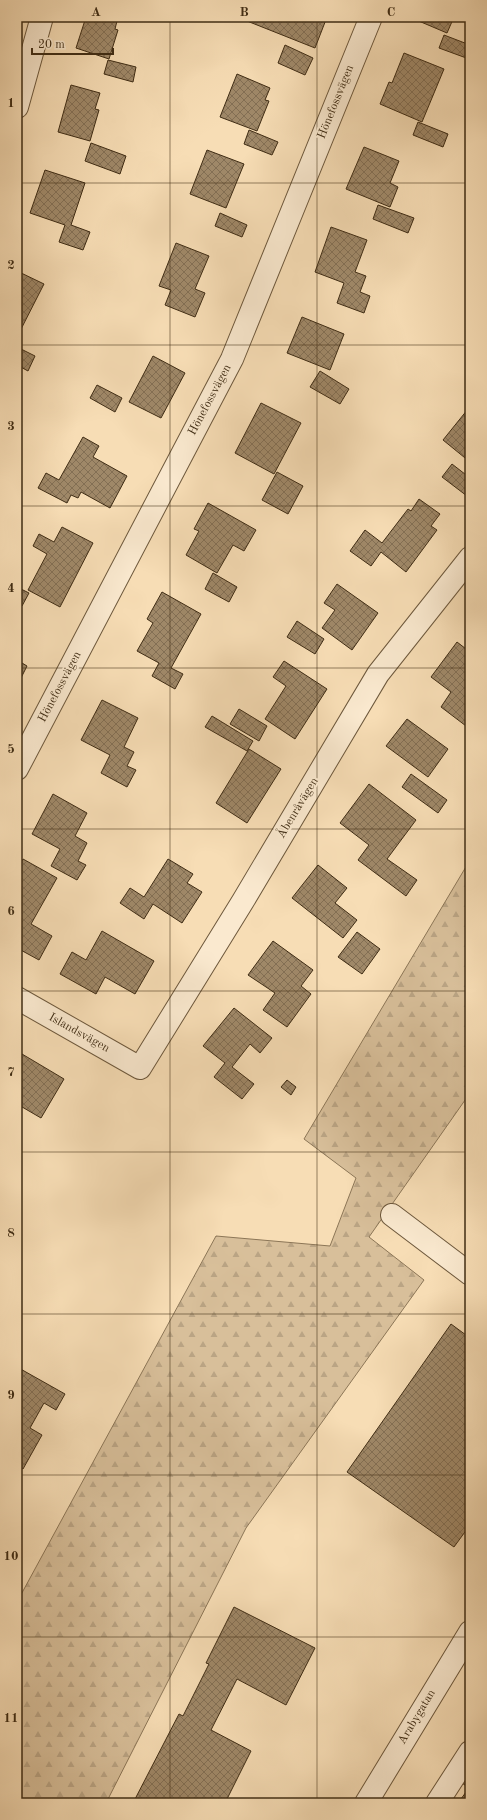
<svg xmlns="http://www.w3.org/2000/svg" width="487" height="1820" font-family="'Old Standard TT',serif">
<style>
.forest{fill:url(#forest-firs);stroke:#8c7657}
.building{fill:url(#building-cross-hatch);stroke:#3f2c14}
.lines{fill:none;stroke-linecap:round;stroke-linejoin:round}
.minor-casing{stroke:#6d583c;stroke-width:24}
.minor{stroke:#fae9cf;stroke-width:22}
.grid{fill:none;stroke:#3f2c14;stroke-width:1;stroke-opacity:0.55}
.labels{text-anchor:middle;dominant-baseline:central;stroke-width:4;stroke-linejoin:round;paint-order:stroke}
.street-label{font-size:12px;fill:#3f2c14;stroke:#fae9cf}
.neatline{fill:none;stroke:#3f2c14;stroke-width:1.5}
.grid-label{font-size:13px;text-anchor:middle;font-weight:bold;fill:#3f2c14}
</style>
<defs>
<pattern id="forest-firs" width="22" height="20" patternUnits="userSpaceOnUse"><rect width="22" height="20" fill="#d8bf9a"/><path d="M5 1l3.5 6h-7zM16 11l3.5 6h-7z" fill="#baa484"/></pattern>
<pattern id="building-cross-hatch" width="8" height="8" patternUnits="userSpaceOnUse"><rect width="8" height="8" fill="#9f8868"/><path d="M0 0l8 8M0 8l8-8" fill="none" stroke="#836f54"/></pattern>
</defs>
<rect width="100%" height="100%" fill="#f7ddb5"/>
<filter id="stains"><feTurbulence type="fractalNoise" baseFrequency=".005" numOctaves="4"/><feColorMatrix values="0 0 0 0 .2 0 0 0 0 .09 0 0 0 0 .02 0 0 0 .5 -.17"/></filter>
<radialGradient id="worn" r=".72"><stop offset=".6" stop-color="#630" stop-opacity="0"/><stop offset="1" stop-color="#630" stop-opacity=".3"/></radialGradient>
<path class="forest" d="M470,860V1093L369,1237L424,1280L246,1528L106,1803H17V1602L216,1236L330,1246L356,1178L304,1139Z"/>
<g class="building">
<path d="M86,17H118L115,29L118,30L109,59L76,48Z"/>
<path d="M249,17H327L315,48L247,21Z"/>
<path d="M415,17H454L447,33L414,19Z"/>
<path d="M444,35L470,45L469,59L439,48Z"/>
<path d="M285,45L313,58L305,75L278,63Z"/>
<path d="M404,53L444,69L422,122L380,104L389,82L392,83Z"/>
<path d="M108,60L136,67L133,82L104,74Z"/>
<path d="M237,74L270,88L265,100L269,101L257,131L220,117Z"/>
<path d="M71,85L100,93L95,109L99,110L90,141L58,132Z"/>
<path d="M418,122L448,134L443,147L413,135Z"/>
<path d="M249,130L278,142L272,155L244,144Z"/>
<path d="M91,143L126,156L120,174L85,161Z"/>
<path d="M364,147L399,161L390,183L398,187L390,207L346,189Z"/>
<path d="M207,150L244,164L226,208L190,194Z"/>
<path d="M45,170L85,183L71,225L90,232L83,250L59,242L65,225L30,213Z"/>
<path d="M378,205L414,218L408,233L373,219Z"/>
<path d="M220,213L247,225L242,237L215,226Z"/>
<path d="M331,227L367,240L355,272L366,276L360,292L370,296L364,313L337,303L344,283L315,272Z"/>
<path d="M176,243L209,256L195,289L205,293L195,317L165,305L171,290L159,286Z"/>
<path d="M17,271L44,284L17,337Z"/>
<path d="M302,317L344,334L330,370L287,353Z"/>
<path d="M17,347L35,356L28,371L17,365Z"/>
<path d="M153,356L185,373L161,418L129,402Z"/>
<path d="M320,371L349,389L340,404L310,387Z"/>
<path d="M97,385L122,398L115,412L90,398Z"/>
<path d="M261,403L301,423L274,474L235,453Z"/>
<path d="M468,409L470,411V462L443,440Z"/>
<path d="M83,437L99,446L93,457L127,476L110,508L81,492L78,498L71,495L67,503L38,488L46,473L59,480Z"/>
<path d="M452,464L470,478V491L467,496L442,477Z"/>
<path d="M277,472L303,486L288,514L262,500Z"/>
<path d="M419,499L440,514L431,526L437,530L406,572L381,552L371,566L350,551L365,530L382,543L408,509L411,511Z"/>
<path d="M208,503L256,530L244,551L233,545L217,573L186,555L199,531L194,529Z"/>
<path d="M62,527L93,543L60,607L28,590L47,554L33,546L39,534L54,542Z"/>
<path d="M213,573L237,587L229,602L205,589Z"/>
<path d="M337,584L378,613L352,650L322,628L335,610L324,603Z"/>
<path d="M17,587L29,593L22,606L17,603Z"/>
<path d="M162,592L201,614L171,668L183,674L175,689L152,676L159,663L137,651L153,623L147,619Z"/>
<path d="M297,621L324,639L315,654L287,637Z"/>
<path d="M457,642L470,652V729L441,707L451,692L431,677Z"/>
<path d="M17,660L27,666L17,686Z"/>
<path d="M284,661L327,689L295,739L265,719L286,686L273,677Z"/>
<path d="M102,700L138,718L124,747L134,752L127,766L136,770L127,787L101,773L110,755L81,740Z"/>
<path d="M239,709L267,726L259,741L230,724Z"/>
<path d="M212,716L253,741L247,751L205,727Z"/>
<path d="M407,719L448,749L428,777L386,746Z"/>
<path d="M249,749L281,769L247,823L216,803Z"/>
<path d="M411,774L447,800L438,813L402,787Z"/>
<path d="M369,784L416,820L387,859L417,880L406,896L358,860L369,845L340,823Z"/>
<path d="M53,794L87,813L75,836L87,843L78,861L86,865L77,880L51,866L60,849L32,834Z"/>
<path d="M23,859L57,878L31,924L52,936L39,960L17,948V870Z"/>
<path d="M168,859L193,874L187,883L202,892L182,923L153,904L144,919L120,903L130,888L144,897Z"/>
<path d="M318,865L347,888L335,903L357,920L343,938L292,898Z"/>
<path d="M102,931L154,961L135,994L105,977L96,994L60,974L72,952L86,960Z"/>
<path d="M357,932L380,949L362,974L338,957Z"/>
<path d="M273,941L313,970L301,986L311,994L287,1027L263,1010L275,993L248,975Z"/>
<path d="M234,1008L272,1038L260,1053L250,1044L232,1067L254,1084L242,1099L214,1077L225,1063L203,1046Z"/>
<path d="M22,1054L64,1079L41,1118L17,1104V1063Z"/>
<path d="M287,1080L296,1087L291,1095L281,1087Z"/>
<path d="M451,1324L470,1338V1525L454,1547L347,1472Z"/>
<path d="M17,1367L65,1394L56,1410L44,1403L30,1428L42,1435L23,1469L17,1466Z"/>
<path d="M234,1607L315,1648L286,1705L237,1679L211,1730L251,1751L225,1803H133L179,1714L183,1716L209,1664L206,1663Z"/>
<path d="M470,1772V1803H458L469,1788L462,1783Z"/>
</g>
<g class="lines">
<defs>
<g id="minor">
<path d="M17,107L42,17"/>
<path d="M17,769L232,359L371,17"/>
<path d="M17,998L140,1068L243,901L378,674L470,558"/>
<path d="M392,1215L470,1274"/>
<path d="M366,1803L470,1632"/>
<path d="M437,1803L470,1752"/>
</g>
</defs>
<use href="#minor" class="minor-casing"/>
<use href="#minor" class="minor"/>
</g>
<path class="grid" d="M170,17V1803M317,17V1803M17,183H470M17,345H470M17,506H470M17,668H470M17,829H470M17,991H470M17,1152H470M17,1314H470M17,1475H470M17,1637H470"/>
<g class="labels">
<g class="street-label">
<text transform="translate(336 102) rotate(-68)">Hönefossvägen</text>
<text transform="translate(210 400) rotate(-62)">Hönefossvägen</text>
<text transform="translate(60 687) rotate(-62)">Hönefossvägen</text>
<text transform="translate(298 808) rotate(-59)">Åbenråvägen</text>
<text transform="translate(79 1033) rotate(29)">Islandsvägen</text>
<text transform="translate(417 1717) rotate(-59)">Arabygatan</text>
</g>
</g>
<rect width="487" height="1820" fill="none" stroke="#f7ddb5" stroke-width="44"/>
<path d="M32 48v6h81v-6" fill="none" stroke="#3f2c14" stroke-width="2"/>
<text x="38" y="48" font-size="12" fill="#3f2c14" stroke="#fae9cf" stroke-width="3" paint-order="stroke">20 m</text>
<rect x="22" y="22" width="443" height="1776" class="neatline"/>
<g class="grid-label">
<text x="96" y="16">A</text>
<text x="244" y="16">B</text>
<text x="391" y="16">C</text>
<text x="11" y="107">1</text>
<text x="11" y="269">2</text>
<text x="11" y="430">3</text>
<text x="11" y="592">4</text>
<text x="11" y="753">5</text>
<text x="11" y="915">6</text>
<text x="11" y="1076">7</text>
<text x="11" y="1237">8</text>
<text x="11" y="1399">9</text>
<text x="11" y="1560">10</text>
<text x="11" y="1722">11</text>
</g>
<rect width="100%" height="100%" filter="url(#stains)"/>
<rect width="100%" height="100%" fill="url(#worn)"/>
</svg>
